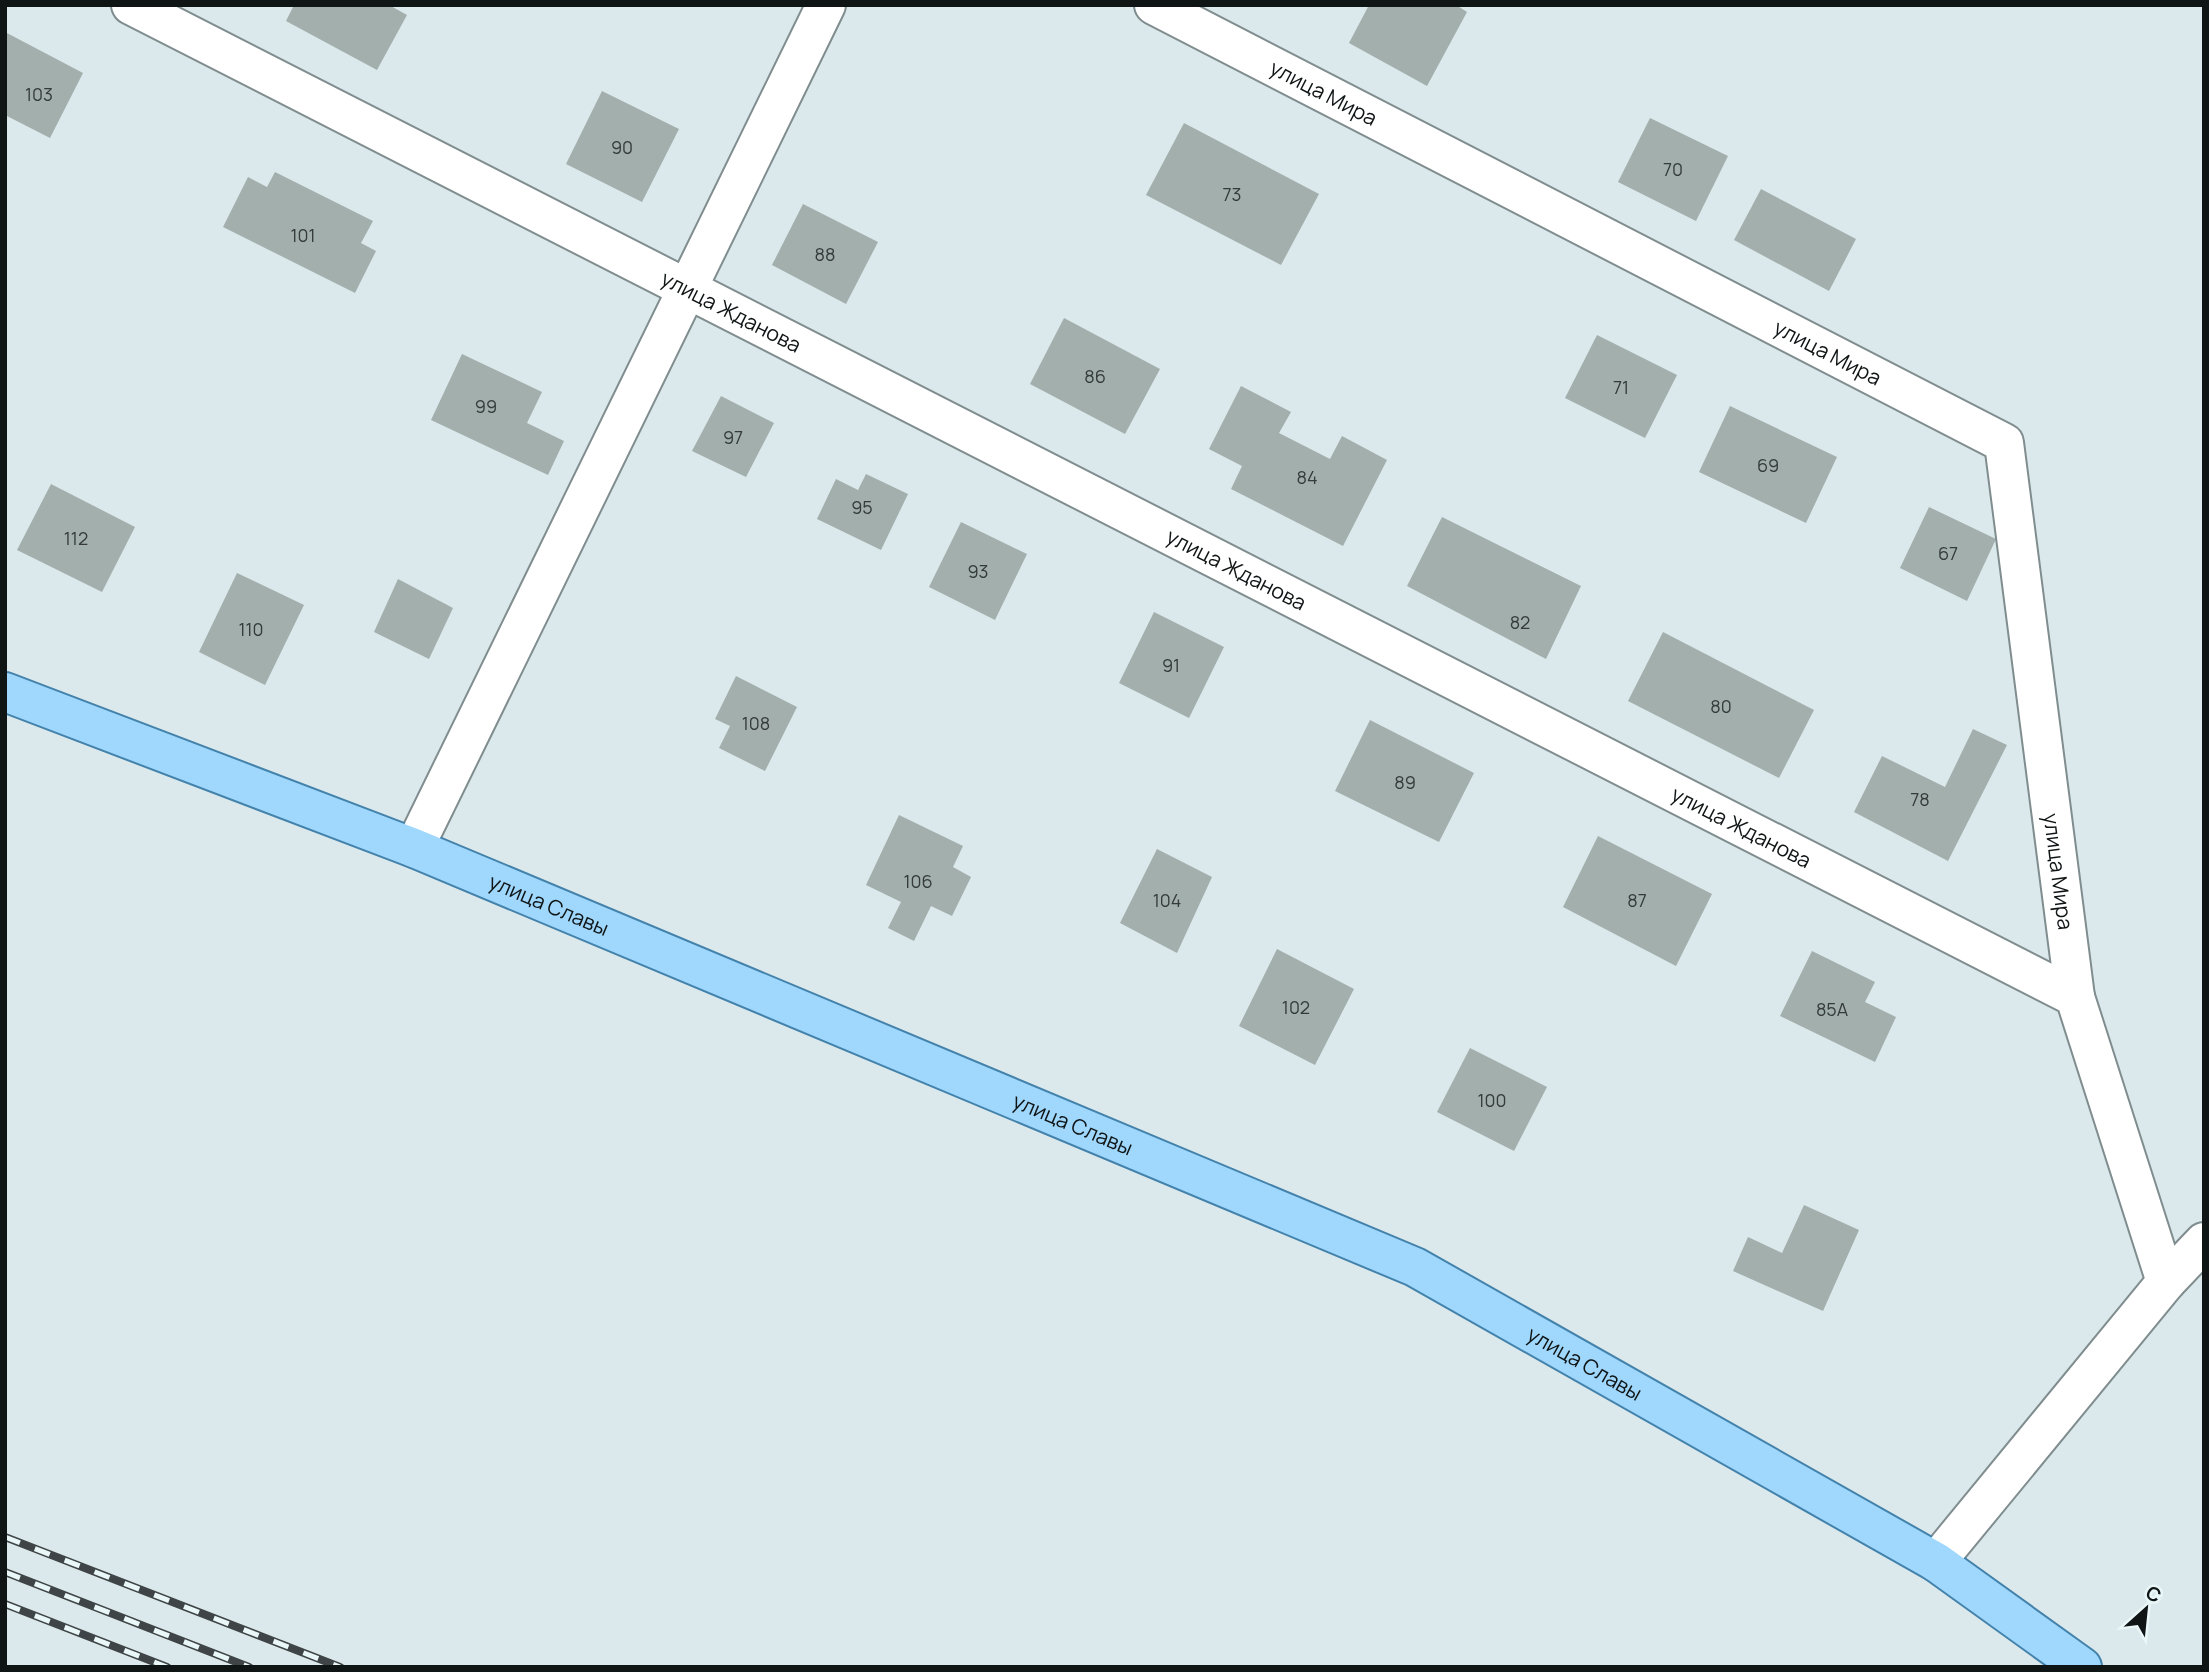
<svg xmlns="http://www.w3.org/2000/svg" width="2209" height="1672" font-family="Manrope,sans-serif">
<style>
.building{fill:#a2afac}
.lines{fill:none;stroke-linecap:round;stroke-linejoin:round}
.minor-casing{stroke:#808d8f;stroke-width:42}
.major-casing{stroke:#4382ab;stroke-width:42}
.minor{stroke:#fff;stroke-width:38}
.major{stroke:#9fd7fd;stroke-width:38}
.rail-casing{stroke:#3f4546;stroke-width:8}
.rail{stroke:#e9f7f9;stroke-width:5;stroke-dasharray:16;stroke-linecap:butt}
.labels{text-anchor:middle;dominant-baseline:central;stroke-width:5;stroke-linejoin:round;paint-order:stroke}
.number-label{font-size:18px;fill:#343b3a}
.street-label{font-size:21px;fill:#0f1414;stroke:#e9f7f9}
</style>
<rect width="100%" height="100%" fill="#dce9ec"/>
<g class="building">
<path d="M294,5H389L407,15L377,70L286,21Z"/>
<path d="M1369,5H1456L1467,12L1427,86L1349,43Z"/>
<path d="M5,32L83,73L50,138L5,115Z"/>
<path d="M602,91L679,129L642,202L566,164Z"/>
<path d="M1650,118L1728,156L1696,221L1618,182Z"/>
<path d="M1184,123L1319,194L1281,265L1146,195Z"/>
<path d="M275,172L373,221L361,243L376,251L355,293L223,227L248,177L267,187Z"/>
<path d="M1761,189L1856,239L1829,291L1734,240Z"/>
<path d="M803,204L878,242L846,304L772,265Z"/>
<path d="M1064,318L1160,369L1125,434L1030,384Z"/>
<path d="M1597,335L1677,375L1645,438L1565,398Z"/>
<path d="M462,354L542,392L527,423L564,441L548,475L431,420Z"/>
<path d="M1241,386L1291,412L1279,433L1330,459L1342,436L1387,460L1343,546L1231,489L1242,466L1209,449Z"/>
<path d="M721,396L774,423L746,477L692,451Z"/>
<path d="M1730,406L1837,457L1806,523L1699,472Z"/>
<path d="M866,474L908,494L881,550L817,519L836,479L858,490Z"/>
<path d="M51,484L135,527L102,592L17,550Z"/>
<path d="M1929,507L1996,539L1967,601L1900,568Z"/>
<path d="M1442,517L1581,586L1546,659L1407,586Z"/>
<path d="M961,522L1027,554L995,620L929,587Z"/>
<path d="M237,573L304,605L265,685L199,652Z"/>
<path d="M398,579L453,608L429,659L374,632Z"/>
<path d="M1154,612L1224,647L1189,718L1119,683Z"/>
<path d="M1663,632L1814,710L1779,778L1628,701Z"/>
<path d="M736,676L797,707L765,771L719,748L730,726L715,719Z"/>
<path d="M1370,720L1474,773L1439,842L1335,791Z"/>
<path d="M1973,729L2007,745L1948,861L1854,812L1882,756L1945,787Z"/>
<path d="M899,815L963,846L953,867L971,877L952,916L931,906L914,941L888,928L901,902L866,885Z"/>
<path d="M1598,836L1712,894L1676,966L1563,907Z"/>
<path d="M1157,849L1212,877L1177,953L1120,923Z"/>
<path d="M1277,949L1354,989L1315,1065L1239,1026Z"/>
<path d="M1812,951L1875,982L1865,1002L1896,1017L1875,1062L1780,1016Z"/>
<path d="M1470,1048L1547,1087L1514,1151L1437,1112Z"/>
<path d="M1804,1205L1859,1230L1823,1311L1733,1271L1748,1237L1782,1253Z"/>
</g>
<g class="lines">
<defs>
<g id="minor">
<path id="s1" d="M131,5L2075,997L2166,1282"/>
<path id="s2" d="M1154,5L2004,443L2075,997"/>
<path d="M414,848L826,5"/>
<path d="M1936,1562L2166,1282L2204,1242"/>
</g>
<g id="major">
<path id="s3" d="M5,692L414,848L1415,1267L1936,1562L2082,1667"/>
</g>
</defs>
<use href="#minor" class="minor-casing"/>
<use href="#major" class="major-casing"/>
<use href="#minor" class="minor"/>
<use href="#major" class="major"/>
<defs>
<g id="rail">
<path d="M5,1537L340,1667"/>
<path d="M5,1572L249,1667"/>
<path d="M5,1604L167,1667"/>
</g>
</defs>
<use href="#rail" class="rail-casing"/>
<use href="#rail" class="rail"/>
</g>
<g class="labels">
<g class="number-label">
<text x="39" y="94">103</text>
<text x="622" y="147">90</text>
<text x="1673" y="169">70</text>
<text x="1232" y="194">73</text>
<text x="303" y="235">101</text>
<text x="825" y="254">88</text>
<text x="1095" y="376">86</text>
<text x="1621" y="387">71</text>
<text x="486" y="406">99</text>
<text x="733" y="437">97</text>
<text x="1768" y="465">69</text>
<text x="1307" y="477">84</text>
<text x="862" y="507">95</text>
<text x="76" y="538">112</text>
<text x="1948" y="553">67</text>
<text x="978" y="571">93</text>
<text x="1520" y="622">82</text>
<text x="251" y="629">110</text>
<text x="1171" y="665">91</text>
<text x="1721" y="706">80</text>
<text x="756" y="723">108</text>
<text x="1405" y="782">89</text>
<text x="1920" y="799">78</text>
<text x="918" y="881">106</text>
<text x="1167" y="900">104</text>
<text x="1637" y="900">87</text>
<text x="1296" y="1007">102</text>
<text x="1832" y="1009">85А</text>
<text x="1492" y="1100">100</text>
</g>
<g class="street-label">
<text stroke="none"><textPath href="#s2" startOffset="191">улица Мира</textPath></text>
<text stroke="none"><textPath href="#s1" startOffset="674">улица Жданова</textPath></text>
<text stroke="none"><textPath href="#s2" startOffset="758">улица Мира</textPath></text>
<text stroke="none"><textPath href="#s1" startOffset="1241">улица Жданова</textPath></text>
<text stroke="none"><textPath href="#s1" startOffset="1808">улица Жданова</textPath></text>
<text stroke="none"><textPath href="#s2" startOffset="1388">улица Мира</textPath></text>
<text stroke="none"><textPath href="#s3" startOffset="584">улица Славы</textPath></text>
<text stroke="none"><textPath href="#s3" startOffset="1152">улица Славы</textPath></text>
<text stroke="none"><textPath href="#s3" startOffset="1718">улица Славы</textPath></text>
</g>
</g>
<rect width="2209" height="1672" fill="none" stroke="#0f1414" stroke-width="14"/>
<g transform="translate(2146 1609) rotate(27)" stroke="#e9f7f9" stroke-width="5" paint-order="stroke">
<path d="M0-5L12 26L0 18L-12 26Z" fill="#0f1414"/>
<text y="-10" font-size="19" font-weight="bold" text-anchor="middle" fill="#0f1414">С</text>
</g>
</svg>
